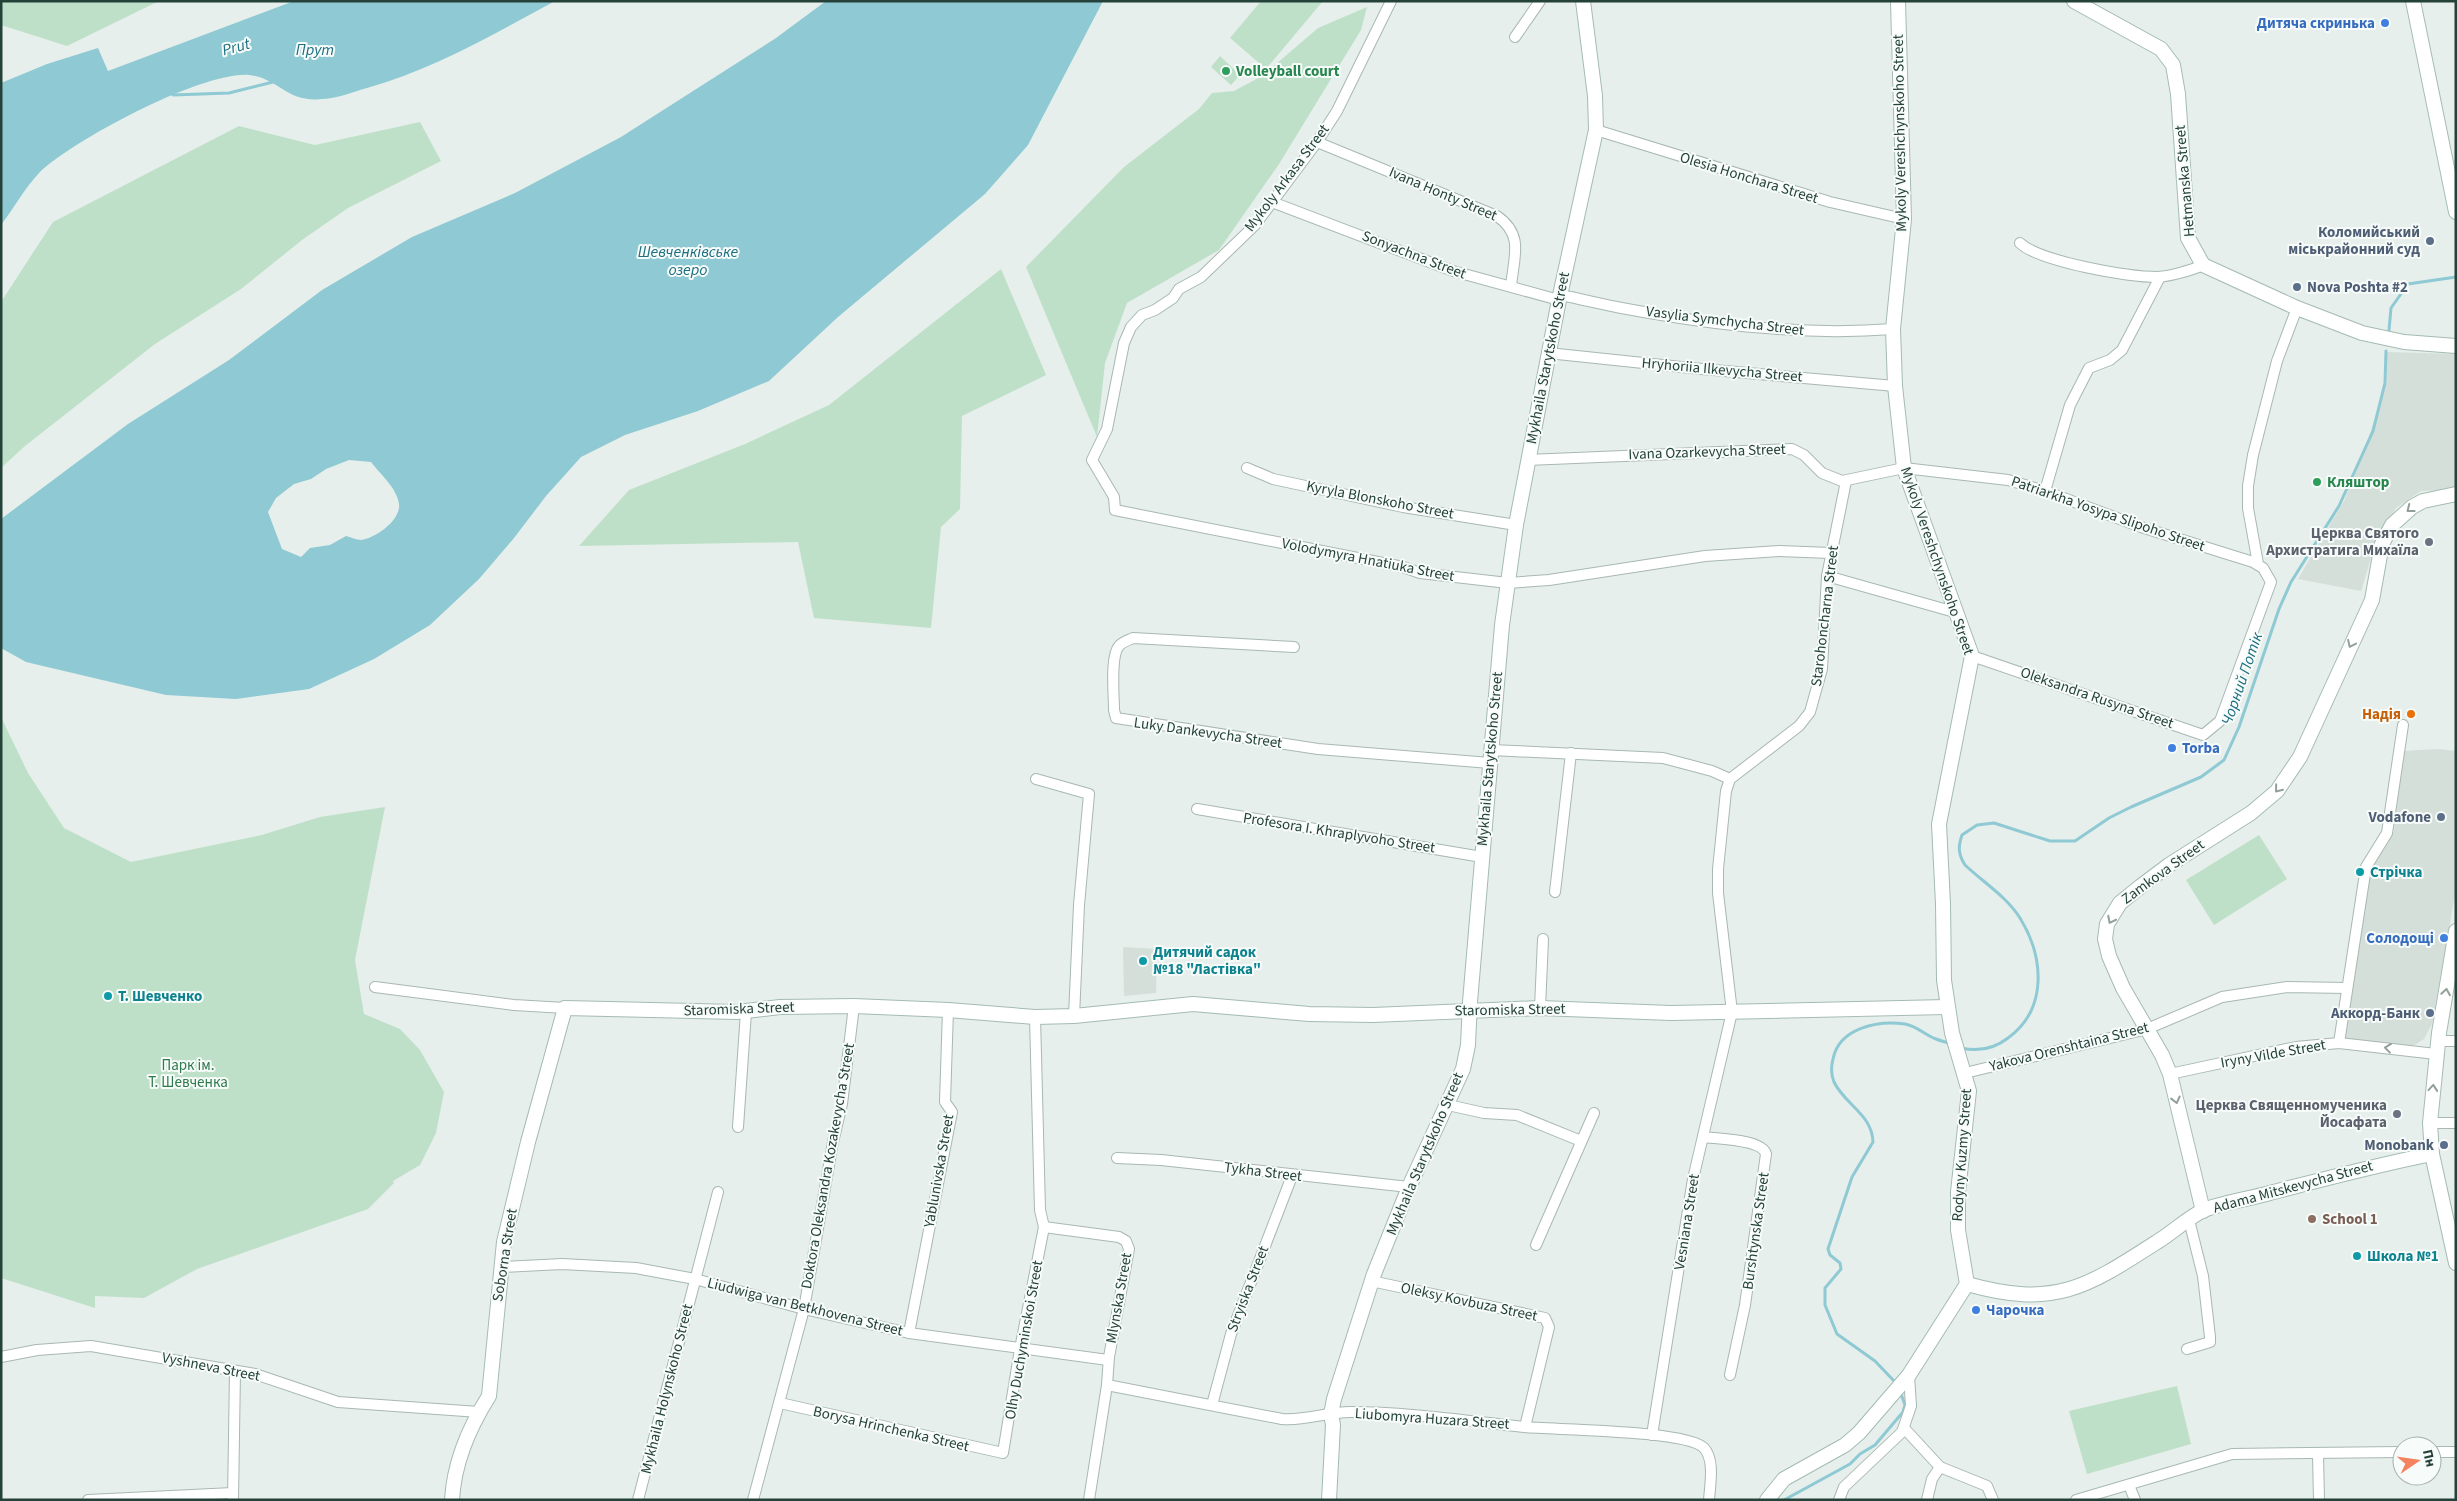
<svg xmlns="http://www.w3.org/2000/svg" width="2457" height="1501" font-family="'Source Sans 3',sans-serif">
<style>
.built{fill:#d4dfda}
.green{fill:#bfe0c8}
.water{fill:#8ec9d4;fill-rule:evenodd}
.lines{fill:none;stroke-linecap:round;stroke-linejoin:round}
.stream{stroke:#8ec9d4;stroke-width:3}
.street-casing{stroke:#a8b8b2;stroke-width:12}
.secondary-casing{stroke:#a4bbb3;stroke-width:16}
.street{stroke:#fff;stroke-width:10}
.secondary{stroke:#fff;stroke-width:14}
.oneway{stroke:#92a09c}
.shop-dot{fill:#3f7fe0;stroke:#f7fbf9;stroke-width:2}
.leisure-dot{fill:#2e9e5b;stroke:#f7fbf9;stroke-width:2}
.service-dot{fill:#5c6f8a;stroke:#f7fbf9;stroke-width:2}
.worship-dot{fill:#6b7280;stroke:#f7fbf9;stroke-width:2}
.food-dot{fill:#e8710a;stroke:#f7fbf9;stroke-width:2}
.culture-dot{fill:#0f9aa8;stroke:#f7fbf9;stroke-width:2}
.education-dot{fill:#8d6e63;stroke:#f7fbf9;stroke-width:2}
.labels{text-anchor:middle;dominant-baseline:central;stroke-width:4;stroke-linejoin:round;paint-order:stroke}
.shop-label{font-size:15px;font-weight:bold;fill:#366cbe;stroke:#f7fbf9;text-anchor:end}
.leisure-label{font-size:15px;font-weight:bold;fill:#27864d;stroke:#f7fbf9;text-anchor:start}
.street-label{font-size:15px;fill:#24423a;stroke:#f7fbf9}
.service-label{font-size:15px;font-weight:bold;fill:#4e5e75;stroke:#f7fbf9;text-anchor:end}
.worship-label{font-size:15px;font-weight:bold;fill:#5b616d;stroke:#f7fbf9;text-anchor:end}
.food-label{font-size:15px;font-weight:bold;fill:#c56008;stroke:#f7fbf9;text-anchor:end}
.culture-label{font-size:15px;font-weight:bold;fill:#0d838f;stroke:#f7fbf9;text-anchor:start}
.park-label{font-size:15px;fill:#2d7a4b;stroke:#f7fbf9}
.education-label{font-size:15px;font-weight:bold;fill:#785e54;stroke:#f7fbf9;text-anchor:start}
.water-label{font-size:16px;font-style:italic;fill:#1c6f80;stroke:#f7fbf9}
</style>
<rect width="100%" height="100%" fill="#e6efeb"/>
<g class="built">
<path d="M2386,352L2456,354V490L2421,491L2396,508L2373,551L2361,591L2298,579L2344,501L2365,449L2387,382Z"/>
<path d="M2438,749L2456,751V889L2432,1024L2424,1039L2413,1046L2341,1038L2368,864L2384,850L2394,831L2403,751Z"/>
<path d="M1123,947L1157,949L1156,993L1124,996Z"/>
</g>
<g class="green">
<path d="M1,1H159L67,46L1,25Z"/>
<path d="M1261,1H1323L1266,69L1230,38Z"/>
<path d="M1367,7L1361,30L1279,164L1219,250L1127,303L1105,363L1097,437L1026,267L1124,167L1199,109L1212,93L1234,91L1262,76L1318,28Z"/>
<path d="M1220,56L1240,75L1231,85L1211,67Z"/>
<path d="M420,122L441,161L348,208L302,240L241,289L155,344L25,446L1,468V302L53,222L239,126L315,145Z"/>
<path d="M1001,269L1046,375L962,416L960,509L941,527L931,628L814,618L798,542L579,546L629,490L745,444L829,405Z"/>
<path d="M1,717L28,773L64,828L131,862L262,835L320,817L385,807L355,960L364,1014L400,1029L420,1050L444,1092L436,1133L420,1165L393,1181L394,1183L368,1209L197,1269L144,1298L95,1296V1308L1,1278Z"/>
<path d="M2259,835L2287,879L2214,925L2186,880Z"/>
<path d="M2177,1386L2191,1444L2087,1474L2069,1411Z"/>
</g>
<g class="water">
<path d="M294,1H555C494,34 434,69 367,88C353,92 338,98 323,99C286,103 279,78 249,75C203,71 73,140 39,173C24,189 14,208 1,225V83L47,64L98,48L108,71Z"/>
<path d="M826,1H1103L1028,145L985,194L838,317L769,381L698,411L625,435L581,457L546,496L514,538L479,579L430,625L374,659L309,689L236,699L166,695L26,662L1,648V519L128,424L229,360L322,290L412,237L515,193L621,137L776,38ZM349,460L371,462C380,474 397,488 399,504C401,520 376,538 361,540C357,540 350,537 346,536L330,545L310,548L301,557L282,549L268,512L276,498L294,484L311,479L326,469Z"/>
</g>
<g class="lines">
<g class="stream">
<path d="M173,95L229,93L273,82"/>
<path d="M2389,330L2391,308L2408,284L2456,277"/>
<path d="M1961,1048C1979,1052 1994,1049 2008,1038C2048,1009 2044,957 2020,918C2007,897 1983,882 1965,865C1958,854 1958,847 1962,835L1977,825L1994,823L2050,841H2075L2109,818L2131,807L2201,777L2224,760L2239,727L2279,609L2291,582L2339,506L2373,431L2385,383L2386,351"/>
<path d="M1895,1382L1875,1361L1837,1334L1825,1305V1288L1841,1269L1840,1263L1830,1255L1828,1249L1852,1177L1873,1142C1872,1114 1845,1105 1834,1082C1831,1075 1831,1067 1833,1059C1839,1028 1878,1020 1905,1024C1917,1026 1925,1035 1936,1039C1941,1041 1946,1042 1951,1044"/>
<path d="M1784,1500L1850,1464L1860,1454L1875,1445L1903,1412L1905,1405L1901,1394"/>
</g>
<defs>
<g id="street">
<path d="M1391,1L1337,111L1317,142L1255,225L1201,277L1179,289L1173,298L1155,310L1142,315L1131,327L1124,343L1107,429L1092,460L1114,497L1115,510L1403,567L1420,573L1508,583L1549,580L1705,556L1779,551L1831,553"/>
<path d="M1515,37L1540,1"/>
<path d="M1596,130L1830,202L1904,219"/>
<path d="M1317,142L1497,216C1524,235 1514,256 1511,286"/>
<path d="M1272,202L1453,271L1559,300"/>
<path d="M2020,243C2040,262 2129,277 2158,277C2171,276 2192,270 2203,265"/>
<path d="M1560,295C1582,299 1604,305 1627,309C1714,325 1804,336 1893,329"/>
<path d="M1548,353L1691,368L1895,386"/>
<path d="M1527,460L1792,449L1804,455L1822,473L1842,481L1904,468L2008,480L2045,491L2141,527L2253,562L2263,568L2271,582L2220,721L2203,735L1972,656"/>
<path d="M1247,468L1273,479L1403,507L1516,525"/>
<path d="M2045,491L2070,405L2089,368L2110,360L2122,350L2160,277"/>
<path d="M2258,564L2248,508V486L2253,455L2277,361L2297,308"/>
<path d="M1827,576L1958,613"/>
<path d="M1294,647L1133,638C1129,640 1122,642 1119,646C1110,656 1114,695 1114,710L1116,718L1318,749L1490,763"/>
<path d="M1491,750L1663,758L1712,771L1730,779"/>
<path d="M1036,779L1089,794L1079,905L1074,1016"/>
<path d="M1197,809L1482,857"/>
<path d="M1555,892L1571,753"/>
<path d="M375,987L514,1005L565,1008"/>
<path d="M1540,1008L1543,939"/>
<path d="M1035,1017L1040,1210L1044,1227L1119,1237L1126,1241L1129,1249L1109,1357L1107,1385L1089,1500"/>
<path d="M2438,1041H2456"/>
<path d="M2339,1043L2366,867L2387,833L2403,725"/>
<path d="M1965,1073L2147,1029L2222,997L2287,987L2347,988"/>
<path d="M2170,1074L2296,1047L2339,1043L2436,1054"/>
<path d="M1448,1105L1484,1113L1517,1115L1581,1141"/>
<path d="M2430,1123H2456"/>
<path d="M738,1127L746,1012"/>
<path d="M1703,1137C1717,1139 1762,1139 1766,1154L1745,1305L1730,1375"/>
<path d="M1117,1158L1161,1160L1409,1187"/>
<path d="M1536,1245L1594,1113"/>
<path d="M501,1267L562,1264L636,1268L695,1279L804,1309L909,1333L1108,1360"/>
<path d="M1371,1281L1545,1318L1549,1327L1525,1427"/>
<path d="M909,1333L952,1112L945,1102L948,1010"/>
<path d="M2187,1349L2210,1342V1337L2203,1276L2189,1220"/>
<path d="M1,1357L37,1350L91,1346L255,1374L338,1402L479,1412"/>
<path d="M1107,1385L1282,1419C1305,1421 1327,1412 1350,1412C1409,1412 1466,1421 1524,1427C1555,1430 1687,1430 1704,1448C1715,1460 1710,1485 1709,1500"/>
<path d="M780,1403L1003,1453L1020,1349L1044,1227"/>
<path d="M1212,1405L1231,1334L1292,1176"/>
<path d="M1904,1428L1940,1467L1932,1479L1927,1500"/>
<path d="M1652,1435L1693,1179L1732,1012L1718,893V869L1726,791L1730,779L1799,726L1810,712L1822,669L1827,576L1846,481"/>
<path d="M2432,1452H2456"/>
<path d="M2318,1455L2319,1500"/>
<path d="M1940,1467L1987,1486L1993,1500"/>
<path d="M2129,1485L2135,1500"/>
<path d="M88,1500L233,1493"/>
<path d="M233,1500L235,1371"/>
<path d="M638,1500L718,1192"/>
<path d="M753,1500L804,1309L833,1142L842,1104L854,1006"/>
<path d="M1839,1500L1844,1487L1902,1432L1911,1406L1909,1375"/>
<path d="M2076,1500L2232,1454L2402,1452"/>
</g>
<g id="secondary">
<path d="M1898,1L1904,219L1893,329L1895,386L1904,468L1972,656L1939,824L1943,904L1944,980L1952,1033L1969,1091L1958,1192V1230L1967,1284"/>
<path d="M2074,1L2161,49L2173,65L2178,94L2188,238L2203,265L2297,308L2362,333L2404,342L2456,346"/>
<path d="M2413,1L2456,212"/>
<path d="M2456,931L2439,1033L2430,1123L2432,1154L2456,1263"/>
<path d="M2203,1211L2170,1074L2162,1055L2123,988L2109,956L2105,939L2107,924L2120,903L2141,886L2169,865L2251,813L2277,791L2300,757L2372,600L2382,544L2392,525L2412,507L2423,501L2456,494"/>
<path d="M1967,1284C2056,1309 2087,1287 2160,1240C2174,1231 2189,1217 2204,1210C2224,1202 2249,1199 2270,1193C2324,1179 2377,1165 2432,1154"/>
<path d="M452,1500C454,1463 470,1426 489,1396L504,1242L528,1142L565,1008L737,1012L780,1007L854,1006L948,1010L1035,1017L1074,1016L1193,1004L1309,1014L1373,1015L1540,1008L1671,1013L1947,1007"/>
<path d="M1329,1500L1333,1425L1331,1414L1334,1399L1374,1274L1409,1187L1463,1069L1468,1045L1470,1002L1502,625L1516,525L1559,300L1596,130L1595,96L1583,1"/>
<path d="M1767,1500L1784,1479L1845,1445L1859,1433L1909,1375L1967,1284"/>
</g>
</defs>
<use href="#street" class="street-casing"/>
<use href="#secondary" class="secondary-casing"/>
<use href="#street" class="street"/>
<use href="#secondary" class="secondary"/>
</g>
<defs><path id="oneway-chevron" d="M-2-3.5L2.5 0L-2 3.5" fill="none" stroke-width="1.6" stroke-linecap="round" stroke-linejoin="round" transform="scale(1.25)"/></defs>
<g class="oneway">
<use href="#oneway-chevron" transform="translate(2410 509) rotate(142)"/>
<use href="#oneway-chevron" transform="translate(2351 644) rotate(115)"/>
<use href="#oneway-chevron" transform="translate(2278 789) rotate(129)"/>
<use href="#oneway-chevron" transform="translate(2111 920) rotate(117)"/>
<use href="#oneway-chevron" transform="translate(2446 992) rotate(-81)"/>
<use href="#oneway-chevron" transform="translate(2388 1048) rotate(-173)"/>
<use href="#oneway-chevron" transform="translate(2433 1088) rotate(-85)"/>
<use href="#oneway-chevron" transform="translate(2176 1100) rotate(76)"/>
</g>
<g class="shop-dot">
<circle cx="2385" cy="23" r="5"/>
<circle cx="2172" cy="748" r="5"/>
<circle cx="2444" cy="938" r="5"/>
<circle cx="1976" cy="1310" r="5"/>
</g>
<g class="leisure-dot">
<circle cx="1226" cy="71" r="5"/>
<circle cx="2317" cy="482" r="5"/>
</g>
<g class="service-dot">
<circle cx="2430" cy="241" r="5"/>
<circle cx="2297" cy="287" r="5"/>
<circle cx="2441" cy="817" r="5"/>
<circle cx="2430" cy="1013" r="5"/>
<circle cx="2444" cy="1145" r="5"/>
</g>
<g class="worship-dot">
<circle cx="2429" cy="542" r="5"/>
<circle cx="2397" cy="1114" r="5"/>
</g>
<circle class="food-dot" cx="2411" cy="714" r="5"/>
<g class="culture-dot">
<circle cx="2360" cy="872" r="5"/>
<circle cx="1143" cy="961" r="5"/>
<circle cx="108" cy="996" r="5"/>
<circle cx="2357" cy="1256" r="5"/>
</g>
<circle class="education-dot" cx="2312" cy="1219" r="5"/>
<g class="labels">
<g class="shop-label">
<text x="2375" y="23">Дитяча скринька</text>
<text x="2182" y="748" text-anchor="start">Torba</text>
<text x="2434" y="938">Солодощі</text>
<text x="1986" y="1310" text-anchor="start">Чарочка</text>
</g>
<g class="leisure-label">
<text x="1236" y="71">Volleyball court</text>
<text x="2327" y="482">Кляштор</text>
</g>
<g class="street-label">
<text transform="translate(1900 133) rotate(-91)">Mykoly Vereshchynskoho Street</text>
<text transform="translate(1287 178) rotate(-53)">Mykoly Arkasa Street</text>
<text transform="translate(1749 178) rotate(17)">Olesia Honchara Street</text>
<text transform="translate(2185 181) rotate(-95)">Hetmanska Street</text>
<text transform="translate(1443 194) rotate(23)">Ivana Honty Street</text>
<text transform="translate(1414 255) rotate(21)">Sonyachna Street</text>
<text transform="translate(1725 321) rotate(7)">Vasylia Symchycha Street</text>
<text transform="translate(1548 358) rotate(-79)">Mykhaila Starytskoho Street</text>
<text transform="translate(1722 370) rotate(5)">Hryhoriia Ilkevycha Street</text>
<text transform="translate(1707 452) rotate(-2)">Ivana Ozarkevycha Street</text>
<text transform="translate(1380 500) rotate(11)">Kyryla Blonskoho Street</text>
<text transform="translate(2108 514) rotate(19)">Patriarkha Yosypa Slipoho Street</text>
<text transform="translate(1368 560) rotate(11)">Volodymyra Hnatiuka Street</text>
<text transform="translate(1937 561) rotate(71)">Mykoly Vereshchynskoho Street</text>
<text transform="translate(1825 616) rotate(-83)">Starohoncharna Street</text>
<text transform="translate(2097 698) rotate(19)">Oleksandra Rusyna Street</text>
<text transform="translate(1208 733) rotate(8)">Luky Dankevycha Street</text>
<text transform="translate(1490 759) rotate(-85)">Mykhaila Starytskoho Street</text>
<text transform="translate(1339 833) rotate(9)">Profesora I. Khraplyvoho Street</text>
<text transform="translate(2163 872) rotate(-36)">Zamkova Street</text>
<text transform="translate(739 1009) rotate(-2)">Staromiska Street</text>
<text transform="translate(1510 1010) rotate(-1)">Staromiska Street</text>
<text transform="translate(2069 1047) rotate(-14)">Yakova Orenshtaina Street</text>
<text transform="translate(2273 1054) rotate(-10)">Iryny Vilde Street</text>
<text transform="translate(1425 1154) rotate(-67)">Mykhaila Starytskoho Street</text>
<text transform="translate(1962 1155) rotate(-86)">Rodyny Kuzmy Street</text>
<text transform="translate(828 1166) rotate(-80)">Doktora Oleksandra Kozakevycha Street</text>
<text transform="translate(939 1171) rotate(-80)">Yablunivska Street</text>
<text transform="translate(1263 1172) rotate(7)">Tykha Street</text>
<text transform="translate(2293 1187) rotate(-15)">Adama Mitskevycha Street</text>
<text transform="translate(1687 1222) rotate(-81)">Vesniana Street</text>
<text transform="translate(1756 1231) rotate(-82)">Burshtynska Street</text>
<text transform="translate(505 1255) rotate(-81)">Soborna Street</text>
<text transform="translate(1248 1289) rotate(-69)">Stryiska Street</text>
<text transform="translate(1119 1298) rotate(-80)">Mlynska Street</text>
<text transform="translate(1469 1302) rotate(12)">Oleksy Kovbuza Street</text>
<text transform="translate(805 1307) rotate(14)">Liudwiga van Betkhovena Street</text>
<text transform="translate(1024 1340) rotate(-80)">Olhy Duchyminskoi Street</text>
<text transform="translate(211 1367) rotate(11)">Vyshneva Street</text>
<text transform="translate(667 1389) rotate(-76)">Mykhaila Holynskoho Street</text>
<text transform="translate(1432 1419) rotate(4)">Liubomyra Huzara Street</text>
<text transform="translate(891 1429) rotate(13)">Borysa Hrinchenka Street</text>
</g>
<g class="service-label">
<text x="2420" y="232">Коломийський<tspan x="2420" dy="17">міськрайонний суд</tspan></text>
<text x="2307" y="287" text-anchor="start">Nova Poshta #2</text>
<text x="2431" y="817">Vodafone</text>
<text x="2420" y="1013">Аккорд-Банк</text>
<text x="2434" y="1145">Monobank</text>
</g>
<g class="worship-label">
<text x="2419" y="533">Церква Святого<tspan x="2419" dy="17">Архистратига Михаїла</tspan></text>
<text x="2387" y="1105">Церква Священномученика<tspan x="2387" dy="17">Йосафата</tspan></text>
</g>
<g class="food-label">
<text x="2401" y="714">Надія</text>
</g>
<g class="culture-label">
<text x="2370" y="872">Стрічка</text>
<text x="1153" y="952">Дитячий садок<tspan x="1153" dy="17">№18 "Ластівка"</tspan></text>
<text x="118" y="996">Т. Шевченко</text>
<text x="2367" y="1256">Школа №1</text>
</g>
<g class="park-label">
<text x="188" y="1065">Парк ім.<tspan x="188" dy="17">Т. Шевченка</tspan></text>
</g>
<g class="education-label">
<text x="2322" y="1219">School 1</text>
</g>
<g class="water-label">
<text transform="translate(236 47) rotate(-15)">Prut</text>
<text x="315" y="50">Прут</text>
<text x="688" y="252">Шевченківське<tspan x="688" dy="18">озеро</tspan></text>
<text transform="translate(2242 679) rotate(-71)">Чорний Потік</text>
</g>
</g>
<rect width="2457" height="1501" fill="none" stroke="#24423a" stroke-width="5"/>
<g transform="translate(2417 1461) rotate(77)"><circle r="24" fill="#f7fbf9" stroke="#a3b1ad"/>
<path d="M0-4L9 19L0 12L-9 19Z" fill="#f4845f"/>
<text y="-8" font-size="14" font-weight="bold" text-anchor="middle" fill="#24423a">Пн</text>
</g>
</svg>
